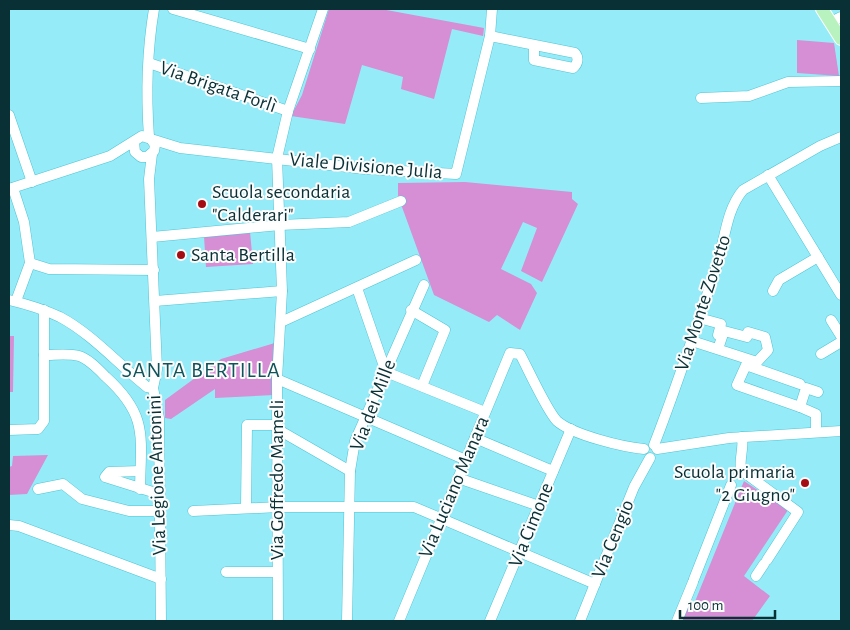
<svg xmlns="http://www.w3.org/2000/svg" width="850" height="630" font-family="'Alegreya Sans',sans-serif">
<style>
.green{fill:#d68ed5}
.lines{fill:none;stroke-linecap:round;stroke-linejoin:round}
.minor-casing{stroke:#4dc4d4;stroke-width:11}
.major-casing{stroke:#fff;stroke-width:14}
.minor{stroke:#fff;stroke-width:10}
.major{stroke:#b8f3bf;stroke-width:12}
.poi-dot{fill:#a40d14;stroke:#fdfdfd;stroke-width:2}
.labels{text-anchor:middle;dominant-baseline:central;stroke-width:4;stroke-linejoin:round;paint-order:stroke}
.street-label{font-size:20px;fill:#083035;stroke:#fdfdfd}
.poi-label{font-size:20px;fill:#083035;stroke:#fdfdfd;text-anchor:start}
.quarter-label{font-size:22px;letter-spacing:1px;fill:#0f535b;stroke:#fdfdfd}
</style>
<rect width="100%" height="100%" fill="#95ecf8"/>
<g class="green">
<path d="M329,9H381L484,28L483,36L452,29L434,99L401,89L403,77L362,65L345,124L291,116L302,95Z"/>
<path d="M797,40L834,43L839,76L797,73Z"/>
<path d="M465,182L572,192V199L578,204L542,282L521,271L537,228L523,222L501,269L531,284L537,293L520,330L497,315L489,322L434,295L398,196V183Z"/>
<path d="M250,232L253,264L206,267L204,236Z"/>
<path d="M9,336H14L13,392H9Z"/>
<path d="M278,342L274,395L215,398V389L171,419L165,418V400L221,359Z"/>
<path d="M48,455L27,494L9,495V467L12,466L13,456Z"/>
<path d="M744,481L788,510L744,576L770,596L752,621H682L689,604H694Z"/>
</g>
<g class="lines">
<defs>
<g id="minor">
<path d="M173,9L310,49"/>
<path d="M831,22L841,17"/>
<path d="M490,36L492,9"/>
<path d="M149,63L288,111"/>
<path d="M701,98L749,96L788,82L841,81"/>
<path d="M9,115L32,182"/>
<path d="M149,137C146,95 147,51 154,9"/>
<path d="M151,139L180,148L365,169L456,174L490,36L575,53C579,58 578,64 573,68L534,60V45"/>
<path d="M152,154L149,179L157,369L153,388L159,418L161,621"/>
<path d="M768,175L841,295"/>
<path d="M13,188L24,222L30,263L16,301"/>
<path d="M9,189L110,156L142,136L151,139L155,145L154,151L147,157H141L135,152L134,142"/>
<path d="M152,237L280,225L349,222L401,201"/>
<path d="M30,263L49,269L154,270"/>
<path d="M357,288L386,372"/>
<path d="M773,291L779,280L818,257"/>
<path d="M9,300C26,304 43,309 60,317C92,334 118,364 147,387L153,388"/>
<path d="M155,301L282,291"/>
<path d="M411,310L445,330L422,386"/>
<path d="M699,318L721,324L718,335"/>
<path d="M831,320L841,336"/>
<path d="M281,322L416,260"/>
<path d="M692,341L757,362L768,350L765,337L748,332L747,337L724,331L718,349"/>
<path d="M821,354L841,342"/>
<path d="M44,355C55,355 69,353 79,356C89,359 99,370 106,377C148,415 141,436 140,489"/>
<path d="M386,372L485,412"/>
<path d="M277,379L466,460"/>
<path d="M800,407L737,385L746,365L800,384"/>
<path d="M277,429L350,471"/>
<path d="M9,430L38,429L44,421V310"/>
<path d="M816,432V414L800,407L806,388L818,392"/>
<path d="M475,438L553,471"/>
<path d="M654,445C677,386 697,325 717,265C725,240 726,210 743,190L820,146L841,137"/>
<path d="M657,449L729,438L841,431"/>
<path d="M741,470L798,512L767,560"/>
<path d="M741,470C739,459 744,448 742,437"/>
<path d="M140,471L109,472L105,477L159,494"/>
<path d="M458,478L539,506"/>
<path d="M38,489L63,484L82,499L129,511H159"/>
<path d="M246,507L247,425H277"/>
<path d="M193,511L279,507H414L595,584"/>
<path d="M9,525L19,526L161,579"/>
<path d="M226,572H276"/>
<path d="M756,576L764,564"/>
<path d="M694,579L731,485"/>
<path d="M278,621L277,379L282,291L277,158L288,111L323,9"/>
<path d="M347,621L350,471L355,441L424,285"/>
<path d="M399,621L510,353L520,354C528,369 547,411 557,421C573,435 623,447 644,449"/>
<path d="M490,621L571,429"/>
<path d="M580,621L634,487L650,458"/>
<path d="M677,621L693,582"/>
</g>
<path id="major" d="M822,9L841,39"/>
</defs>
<use href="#minor" class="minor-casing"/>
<use href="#major" class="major-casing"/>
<use href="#minor" class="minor"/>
<use href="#major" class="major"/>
</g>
<g class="poi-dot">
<circle cx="202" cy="204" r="5"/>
<circle cx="181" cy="255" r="5"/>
<circle cx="805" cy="483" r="5"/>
</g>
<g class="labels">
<g class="street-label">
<text transform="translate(218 87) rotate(19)">Via Brigata Forlì</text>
<text transform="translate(366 166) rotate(5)">Viale Divisione Julia</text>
<text transform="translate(703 303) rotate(-72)">Via Monte Zovetto</text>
<text transform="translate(373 405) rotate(-69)">Via dei Mille</text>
<text transform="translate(157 475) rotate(-92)">Via Legione Antonini</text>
<text transform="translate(277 480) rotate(-90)">Via Goffredo Mameli</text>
<text transform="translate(454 487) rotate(-67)">Via Luciano Manara</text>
<text transform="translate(531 525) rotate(-68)">Via Cimone</text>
<text transform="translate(613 539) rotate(-68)">Via Cengio</text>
</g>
<g class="poi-label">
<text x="212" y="192">Scuola secondaria<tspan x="212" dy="23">"Calderari"</tspan></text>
<text x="191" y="255">Santa Bertilla</text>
<text x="795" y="472" text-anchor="end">Scuola primaria<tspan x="795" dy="23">"2 Giugno"</tspan></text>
</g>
<g class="quarter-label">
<text x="201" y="370">SANTA BERTILLA</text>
</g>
</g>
<rect width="850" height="630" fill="none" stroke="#083035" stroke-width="20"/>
<path d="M680 610v8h95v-8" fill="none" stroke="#083035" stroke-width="2.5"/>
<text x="688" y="610" font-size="15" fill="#083035" stroke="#fdfdfd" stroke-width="4" paint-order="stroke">100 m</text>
</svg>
